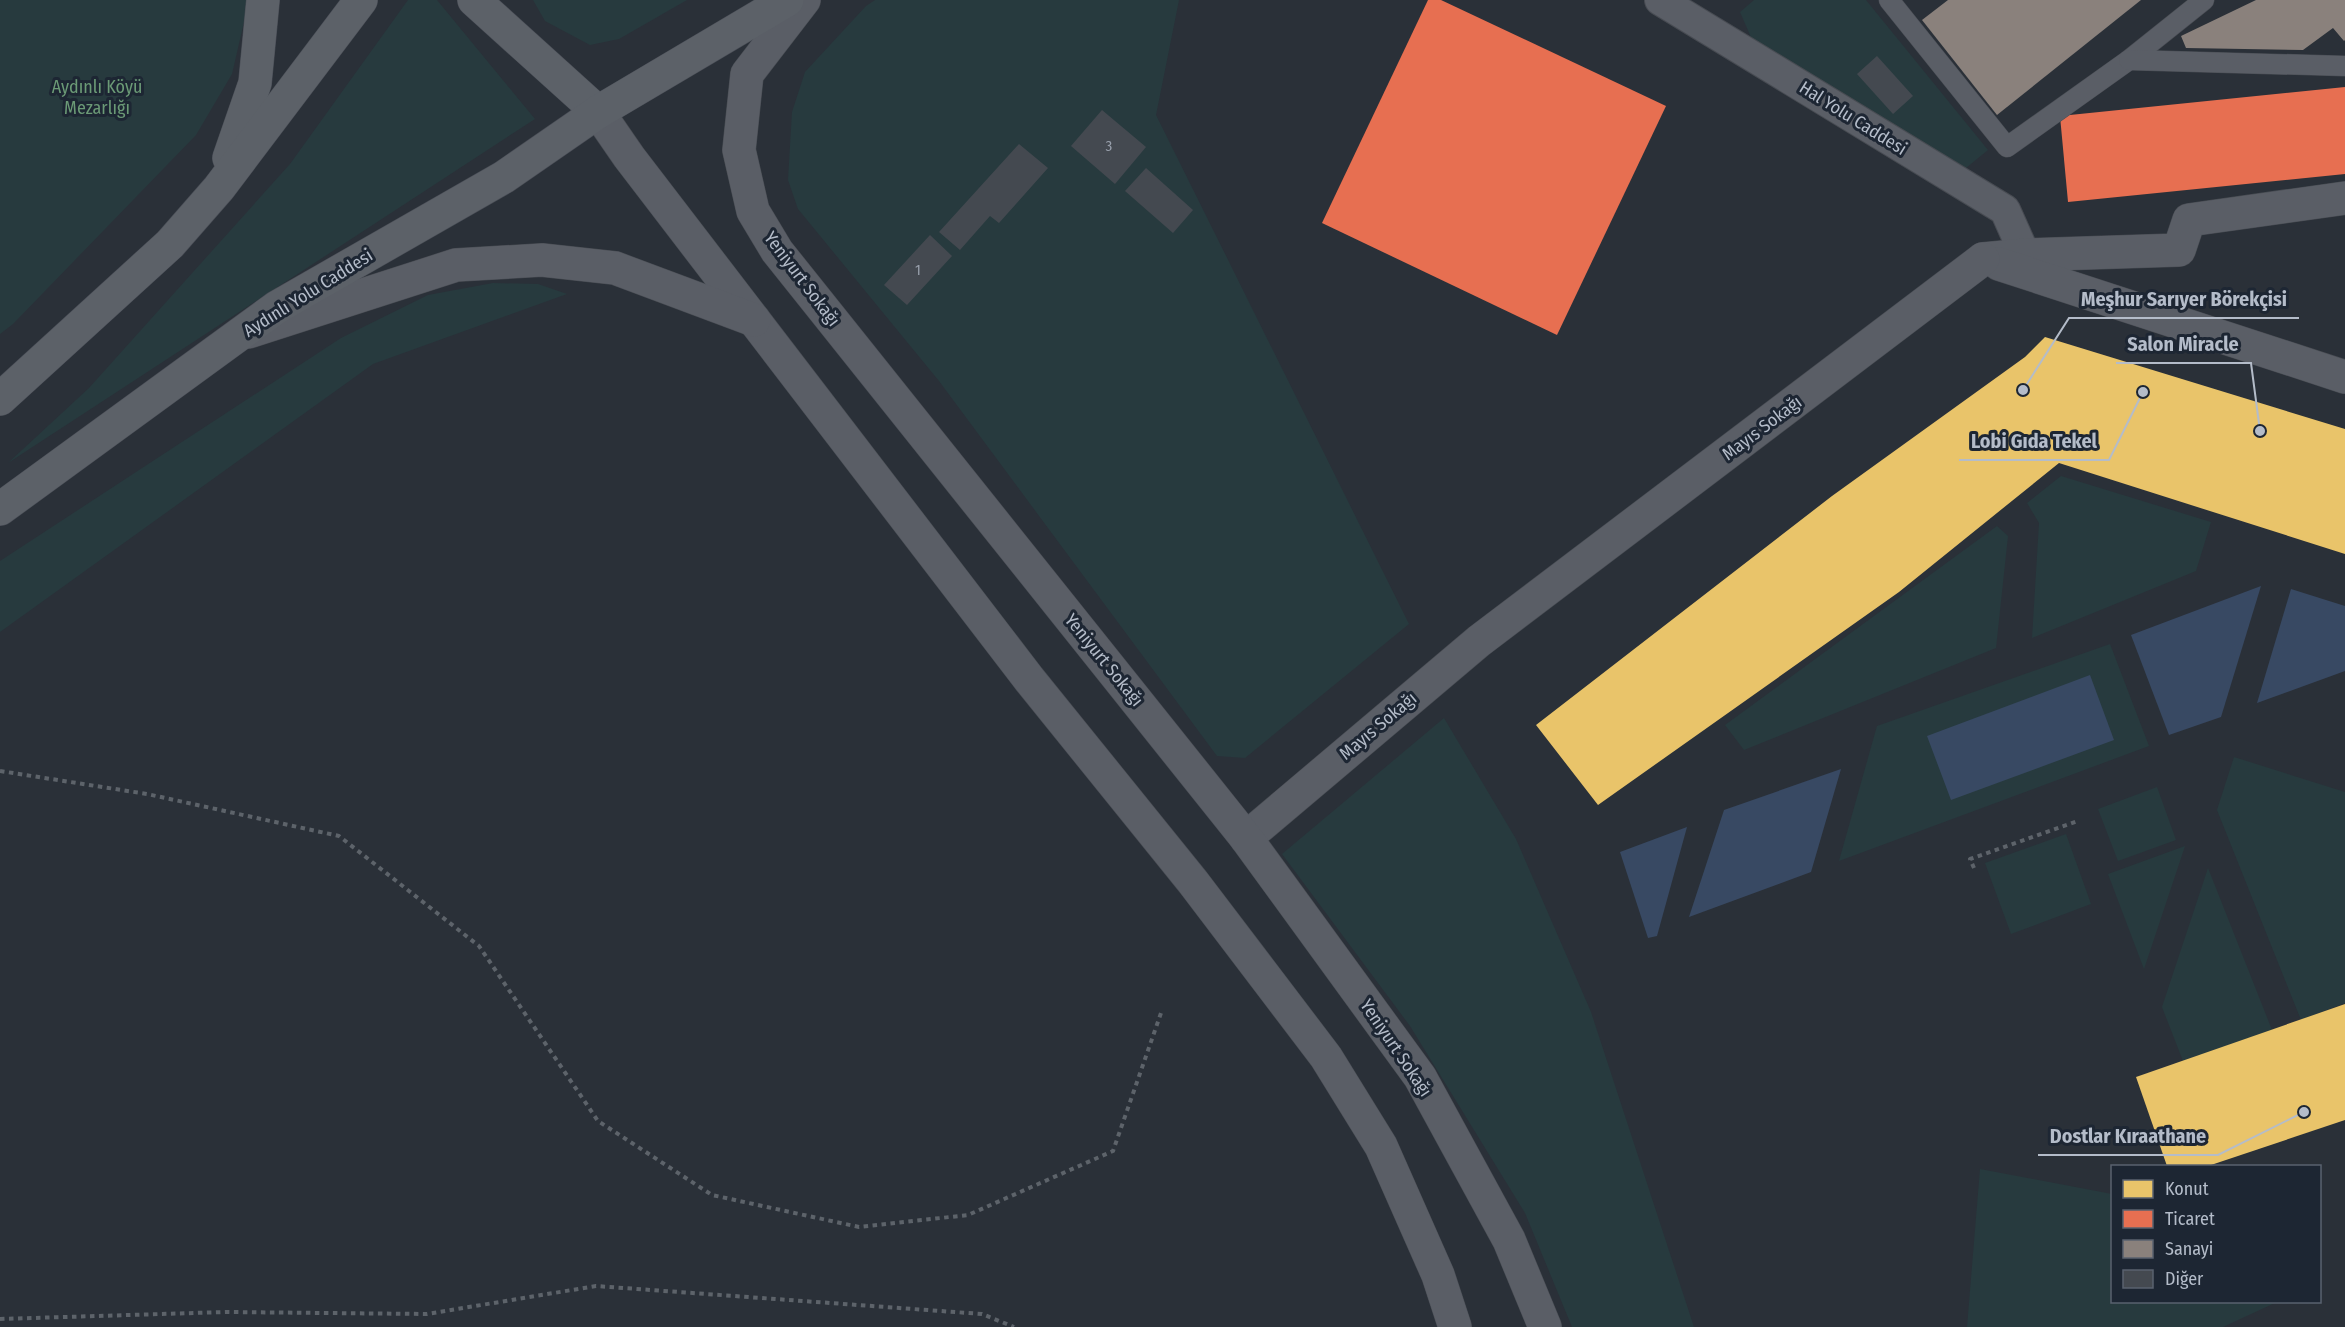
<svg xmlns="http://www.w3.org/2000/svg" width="2345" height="1327" font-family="'Fira Sans Condensed',sans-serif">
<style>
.green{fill:#273a3e}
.water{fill:#384963}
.homes{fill:#e9c46a}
.shops{fill:#e76f51}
.industry{fill:#8a817c}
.building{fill:#444950}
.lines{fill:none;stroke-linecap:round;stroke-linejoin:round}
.service-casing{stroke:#484c53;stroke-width:21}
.pedestrian-casing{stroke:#484c53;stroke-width:32}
.minor-casing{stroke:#484c53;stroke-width:34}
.tertiary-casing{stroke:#484c53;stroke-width:34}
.primary-casing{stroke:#484c55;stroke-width:34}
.path{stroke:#5d636a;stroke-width:4;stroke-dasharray:4.5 4.5;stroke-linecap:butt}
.service{stroke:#5a5e66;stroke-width:20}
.pedestrian{stroke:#5a5e66;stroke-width:30}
.minor{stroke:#5a5e66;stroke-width:33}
.tertiary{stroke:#5a5e66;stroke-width:33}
.primary{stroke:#5c6168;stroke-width:33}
.labels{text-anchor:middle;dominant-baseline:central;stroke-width:6;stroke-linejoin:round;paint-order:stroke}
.number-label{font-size:15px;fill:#989fab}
.park-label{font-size:18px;fill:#6b9a76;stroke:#1d2633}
.street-label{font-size:18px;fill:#b4bcc9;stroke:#1d2633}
.leader{fill:none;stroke:#b4bcc9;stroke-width:2}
.callout-dot{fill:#b4bcc9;stroke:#1d2633;stroke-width:2}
.callout-label{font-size:20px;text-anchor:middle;font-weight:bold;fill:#b4bcc9;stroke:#1d2633;stroke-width:6;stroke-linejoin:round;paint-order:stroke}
</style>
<rect width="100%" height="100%" fill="#2a3038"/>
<g class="green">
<path d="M0,0H249L232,74L196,135L13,324L0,334Z"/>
<path d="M408,0H437L535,119L8,463L89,388L290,164Z"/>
<path d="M533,0H687L619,39L590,45L545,21Z"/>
<path d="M875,0H1179L1156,115L1409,624L1245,758L1217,756L939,381L798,209L788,180L792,112L805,72L866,6Z"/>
<path d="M1754,0H1866L1988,150L1966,168L1753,42L1740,12Z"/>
<path d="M493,283L538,284L567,294L373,364L0,632V561L341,338L428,295Z"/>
<path d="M2061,476L2211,522L2196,571L2032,638L2039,523L2027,503Z"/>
<path d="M1997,526L2008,536L1996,648L1744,750L1725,725Z"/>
<path d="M2110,644L2149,746L1839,861L1877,726Z"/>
<path d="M1444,718L1516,839L1591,1012L1694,1327H1572L1525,1213L1410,1026L1282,854Z"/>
<path d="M2234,757L2345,792V1003L2301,1020L2217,810Z"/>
<path d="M2157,787L2176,840L2118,861L2098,809Z"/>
<path d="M2066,834L2091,904L2011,934L1985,863Z"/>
<path d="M2185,846L2144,969L2108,874Z"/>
<path d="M2208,868L2272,1030L2183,1061L2162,1007Z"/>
<path d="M1980,1169L2112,1194V1302H2277L2223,1327H1967Z"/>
</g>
<g class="water">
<path d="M2261,586L2221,717L2169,735L2131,635Z"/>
<path d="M2291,589L2345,606V671L2257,703Z"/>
<path d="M2090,675L2114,740L1951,800L1927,736Z"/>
<path d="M1841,769L1811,872L1689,917L1724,810Z"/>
<path d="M1687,827L1657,936L1648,938L1620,852Z"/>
</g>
<g class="homes">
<path d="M2045,337L2345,429V554L2059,463L1899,592L1598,805L1536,725L1832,496L2025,357Z"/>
<path d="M2345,1004V1120L2208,1166H2167L2136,1077Z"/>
</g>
<g class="shops">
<path d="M1428,0H1441L1666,106L1557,335L1322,223Z"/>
<path d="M2345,87V174L2068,202L2060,116Z"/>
</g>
<g class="industry">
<path d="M1948,0H2141L1997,115L1922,20Z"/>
<path d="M2256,0H2345V40L2344,41L2333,28L2303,50L2186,48L2181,36Z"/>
</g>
<g class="building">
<path d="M1877,56L1913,96L1893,114L1857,74Z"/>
<path d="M1102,110L1146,147L1115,184L1071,146Z"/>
<path d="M1019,144L1048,168L999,223L990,216L960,250L939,232Z"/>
<path d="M1146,168L1193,210L1173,233L1125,191Z"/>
<path d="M930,235L952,256L907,305L884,285Z"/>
</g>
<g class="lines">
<defs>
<g id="service">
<path d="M1889,0L2007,147L2129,60L2204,0"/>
<path d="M2129,60L2345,66"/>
</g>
<path id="pedestrian" d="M1660,0L2005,210L2025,255"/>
<g id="minor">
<path d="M1983,259L2025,255L2179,250L2189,220L2345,198"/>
<path d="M1999,264L2345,377"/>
<path d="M1246,838L1479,641L1983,259"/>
</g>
<g id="tertiary">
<path d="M804,0L747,74L739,150L753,211L777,251L1246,838L1420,1077L1509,1240L1545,1327"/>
<path d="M598,112L629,157L1029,679L1193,882L1326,1057L1381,1146L1438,1275L1455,1327"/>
<path d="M248,332L456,265L542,260L615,268L754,320"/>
</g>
<g id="primary">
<path d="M474,0L598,112"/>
<path d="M229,158L255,83L263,0"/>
<path d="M0,399L170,244L219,188L361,0"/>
<path d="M0,509L277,307L504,177L598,112L787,0"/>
</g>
</defs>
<use href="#service" class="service-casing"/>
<use href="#pedestrian" class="pedestrian-casing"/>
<use href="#minor" class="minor-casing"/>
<use href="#tertiary" class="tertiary-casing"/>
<use href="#primary" class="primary-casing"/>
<g class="path">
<path d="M0,771L147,794L339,836L479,946L598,1121L712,1195L859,1227L968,1215L1113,1151L1161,1013"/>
<path d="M1974,868L1970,859L2078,821"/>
<path d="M0,1319L226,1312L427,1314L596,1286L982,1314L1014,1327"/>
</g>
<use href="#service" class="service"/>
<use href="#pedestrian" class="pedestrian"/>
<use href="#minor" class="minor"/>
<use href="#tertiary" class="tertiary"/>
<use href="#primary" class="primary"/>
</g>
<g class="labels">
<g class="number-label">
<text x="1109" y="146">3</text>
<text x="918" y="270">1</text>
</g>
<g class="park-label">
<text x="97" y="87">Aydınlı Köyü<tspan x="97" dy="21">Mezarlığı</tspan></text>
</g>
<g class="street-label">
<text transform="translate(1853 118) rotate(32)">Hal Yolu Caddesi</text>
<text transform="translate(802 279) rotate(53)">Yeniyurt Sokağı</text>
<text transform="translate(308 293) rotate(-32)">Aydınlı Yolu Caddesi</text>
<text transform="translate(1762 428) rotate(-37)">Mayıs Sokağı</text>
<text transform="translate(1104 660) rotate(51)">Yeniyurt Sokağı</text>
<text transform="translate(1378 726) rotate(-40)">Mayıs Sokağı</text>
<text transform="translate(1396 1048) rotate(56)">Yeniyurt Sokağı</text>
</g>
</g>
<path class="leader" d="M2023 390L2069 318H2299M2260 431L2251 363H2116M2143 392L2109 460H1959M2304 1112L2218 1155H2038"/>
<g class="callout-dot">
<circle cx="2023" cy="390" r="6"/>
<circle cx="2260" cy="431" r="6"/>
<circle cx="2143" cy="392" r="6"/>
<circle cx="2304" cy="1112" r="6"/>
</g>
<g class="callout-label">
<text x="2184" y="306">Meşhur Sarıyer Börekçisi</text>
<text x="2183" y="351">Salon Miracle</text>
<text x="2034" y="448">Lobi Gıda Tekel</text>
<text x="2128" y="1143">Dostlar Kıraathane</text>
</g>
<rect x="2111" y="1165" width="210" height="138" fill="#1d2633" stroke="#59626f" stroke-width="1.5"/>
<rect x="2123" y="1180" width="30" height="18" fill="#e9c46a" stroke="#59626f" stroke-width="1.5"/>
<text x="2165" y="1195" font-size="18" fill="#b4bcc9">Konut</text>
<rect x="2123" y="1210" width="30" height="18" fill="#e76f51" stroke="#59626f" stroke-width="1.5"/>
<text x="2165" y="1225" font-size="18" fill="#b4bcc9">Ticaret</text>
<rect x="2123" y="1240" width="30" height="18" fill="#8a817c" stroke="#59626f" stroke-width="1.5"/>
<text x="2165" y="1255" font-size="18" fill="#b4bcc9">Sanayi</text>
<rect x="2123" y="1270" width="30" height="18" fill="#444950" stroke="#59626f" stroke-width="1.5"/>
<text x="2165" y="1285" font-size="18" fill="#b4bcc9">Diğer</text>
</svg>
